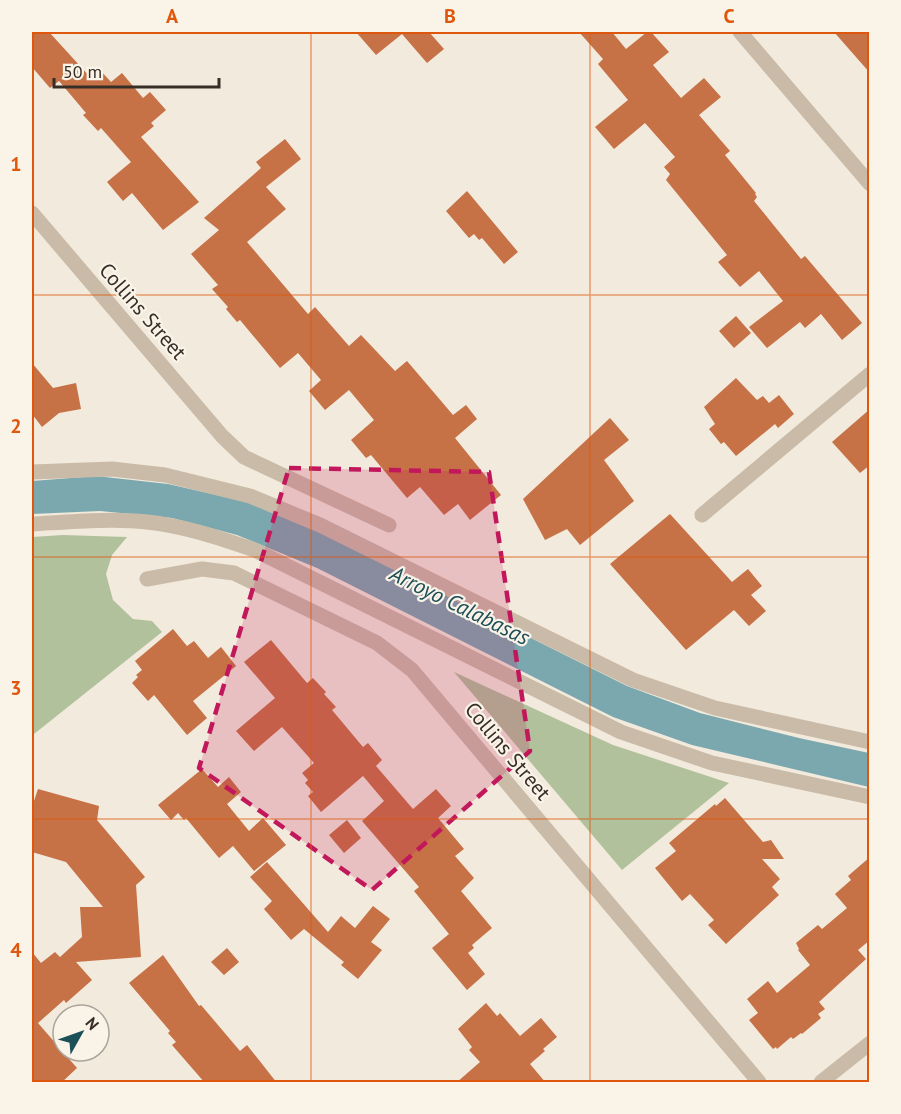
<svg xmlns="http://www.w3.org/2000/svg" width="901" height="1114" font-family="'PT Sans',sans-serif">
	<style>
		.green { fill: #b1c19c }
		.water { fill: #7ba8af }
		.building { fill: #c67146 }
		.lines { fill: none; stroke-linecap: round; stroke-linejoin: round }
		.minor { stroke: #cabba8; stroke-width: 15 }
		.marked { fill: #c2185b; fill-opacity: 0.2; stroke: #c2185b; stroke-width: 4.5; stroke-dasharray: 12 8; stroke-linejoin: round }
		.grid { fill: none; stroke: #df570d; stroke-width: 1.5; stroke-opacity: 0.55 }
		.labels { text-anchor: middle; dominant-baseline: central; stroke-width: 4.5; stroke-linejoin: round; paint-order: stroke }
		.street-label { font-size: 21px; fill: #372e28; stroke: #faf3e8 }
		.water-label { font-size: 22px; font-style: italic; fill: #1d4f58; stroke: #faf3e8 }
		.neatline { fill: none; stroke: #df570d; stroke-width: 2 }
		.grid-label { font-size: 20px; text-anchor: middle; font-weight: bold; fill: #df570d }
	</style>
	<rect width="100%" height="100%" fill="#f2eadc"/>
	<path class="green" d="M63,535L127,537L112,555L106,574L113,600L133,619L152,621L162,632L34,734L32,731V537Z
		M454,672L613,745L729,783L622,870Z"/>
	<path class="water" d="M96,476L168,484L252,503L309,527L627,686L700,713L799,738L869,753V787L692,745L613,717L317,568L237,535L172,518L100,511L32,514V481Z"/>
	<path class="building" d="M32,32H49L91,78L100,70L111,82L122,73L143,98L150,92L166,110L151,123L154,126L141,137L199,202L163,230L132,193L123,201L107,182L131,162L101,128L98,131L83,115L86,113L59,81L50,88L32,67Z
		M356,32H429L444,49L427,63L402,34L376,55Z
		M579,32H612L626,49L647,32H651L669,52L653,65L681,98L704,78L721,97L699,115L730,151L725,155L756,193L755,194L757,197L754,201L801,259L805,256L862,323L842,340L821,314L805,328L800,322L767,348L749,327L783,301L759,271L740,287L718,262L727,255L666,180L670,174L664,167L675,157L645,123L614,149L595,127L628,100L598,64L603,59Z
		M834,32H870V73Z
		M285,139L301,159L266,187L286,209L247,242L308,314L315,307L349,346L361,335L395,371L407,361L453,415L466,405L477,419L455,438L501,495L470,520L458,504L444,515L420,487L407,498L371,455L366,458L351,440L374,420L349,390L325,410L309,391L321,380L298,353L280,368L240,320L237,322L226,309L228,307L212,289L218,285L191,254L219,230L204,218L261,168L256,162Z
		M467,191L518,252L504,264L482,238L479,240L474,234L469,238L446,211Z
		M736,316L751,333L734,348L719,331Z
		M32,363L53,388L76,383L81,409L59,413L42,427L32,414Z
		M736,378L757,400L763,396L769,403L779,395L794,414L778,428L775,424L736,456L724,442L721,444L709,429L715,424L704,407Z
		M870,409V465L860,473L832,442Z
		M610,418L629,440L604,460L634,501L580,545L567,529L545,540L523,499Z
		M670,514L732,582L748,569L762,586L751,595L766,611L749,626L734,610L686,650L610,564Z
		M173,629L187,646L194,641L208,658L221,647L236,666L193,701L207,718L187,735L154,695L148,701L132,683L138,677L136,675L142,670L135,661Z
		M271,640L307,683L313,678L326,692L324,694L336,707L332,710L363,747L368,743L382,760L376,766L413,809L436,789L451,806L438,818L464,849L455,856L474,878L461,891L492,928L472,945L474,948L468,953L485,974L467,990L432,948L449,934L414,891L419,887L362,821L384,801L363,776L321,812L308,796L313,792L305,783L308,780L302,773L314,763L282,727L254,751L236,731L275,698L244,662Z
		M202,769L218,787L229,777L241,792L227,804L249,831L263,818L286,845L254,871L233,846L219,858L186,818L184,820L178,813L171,820L158,805Z
		M38,789L99,806L97,820L145,877L136,885L141,957L76,962L92,980L66,1003L64,1000L38,1023L77,1068L61,1083H32V952L41,963L55,952L60,957L82,937L80,907H103L66,862L32,852V801H34Z
		M725,798L763,842L771,840L784,859H762L780,879L772,887L779,895L726,944L708,925L714,920L690,894L682,901L655,868L676,851L669,843L715,804L716,806Z
		M347,820L361,838L344,853L329,835Z
		M870,857V940L858,950L866,959L819,1002L825,1009L818,1014L821,1018L802,1034L801,1033L793,1039L791,1037L777,1049L776,1047L773,1049L749,1020L758,1013L747,999L768,981L777,993L810,965L798,950L799,949L796,943L818,925L822,929L847,908L835,894L851,880L848,876Z
		M267,862L328,932L341,916L355,928L373,906L390,919L371,942L382,950L358,979L341,965L344,962L304,929L291,940L264,909L272,901L250,877Z
		M227,948L239,962L224,975L211,962Z
		M163,955L199,1006L201,1005L240,1051L247,1045L277,1083H205L172,1045L176,1042L168,1033L170,1031L129,983Z
		M486,1003L497,1016L500,1013L520,1036L541,1018L557,1037L543,1049L545,1051L530,1064L546,1083H456L480,1062L469,1050L472,1047L458,1029Z"/>
	<g class="lines">
		<path class="minor" d="M740,32L870,184
			M32,213L222,436L244,457L389,525
			M32,472L112,469L165,475L250,496L320,525L633,680L715,708L870,742
			M702,515L870,374
			M32,524C68,522 112,518 147,522C185,526 219,538 255,550L621,732L712,763L870,797
			M147,579L202,569L234,573L377,643L412,670L759,1082
			M821,1082L870,1043"/>
	</g>
	<path class="marked" d="M289,468L489,472L530,751L372,890L199,768Z"/>
	<path class="grid" d="M311,32V1082M590,32V1082M32,295H870M32,557H870M32,819H870"/>
	<g class="labels">
		<g class="street-label">
			<text transform="translate(143 311) rotate(49)">Collins Street</text>
			<text transform="translate(508 751) rotate(50)">Collins Street</text>
		</g>
		<g class="water-label">
			<text transform="translate(460 605) rotate(26)">Arroyo Calabasas</text>
		</g>
	</g>
	<rect width="901" height="1114" fill="none" stroke="#faf3e8" stroke-width="66"/>
	<g transform="translate(81 1033) rotate(50)"><circle r="28" fill="#faf3e8" stroke="#aca49b" stroke-width="1.5"/>
	<path d="M0-4.5L10 22L0 15L-10 22Z" fill="#1d4f58"/>
	<text y="-9" font-size="16" font-weight="bold" text-anchor="middle" fill="#372e28">N</text>
	</g>
	<path d="M54 78v9h165v-9" fill="none" stroke="#372e28" stroke-width="3"/>
	<text x="63" y="78" font-size="18" fill="#372e28" stroke="#faf3e8" stroke-width="4.5" paint-order="stroke">50 m</text>
	<rect x="33" y="33" width="835" height="1048" class="neatline"/>
	<g class="grid-label">
		<text x="172" y="23">A</text>
		<text x="450" y="23">B</text>
		<text x="729" y="23">C</text>
		<text x="16" y="171">1</text>
		<text x="16" y="433">2</text>
		<text x="16" y="695">3</text>
		<text x="16" y="957">4</text>
	</g>
</svg>
